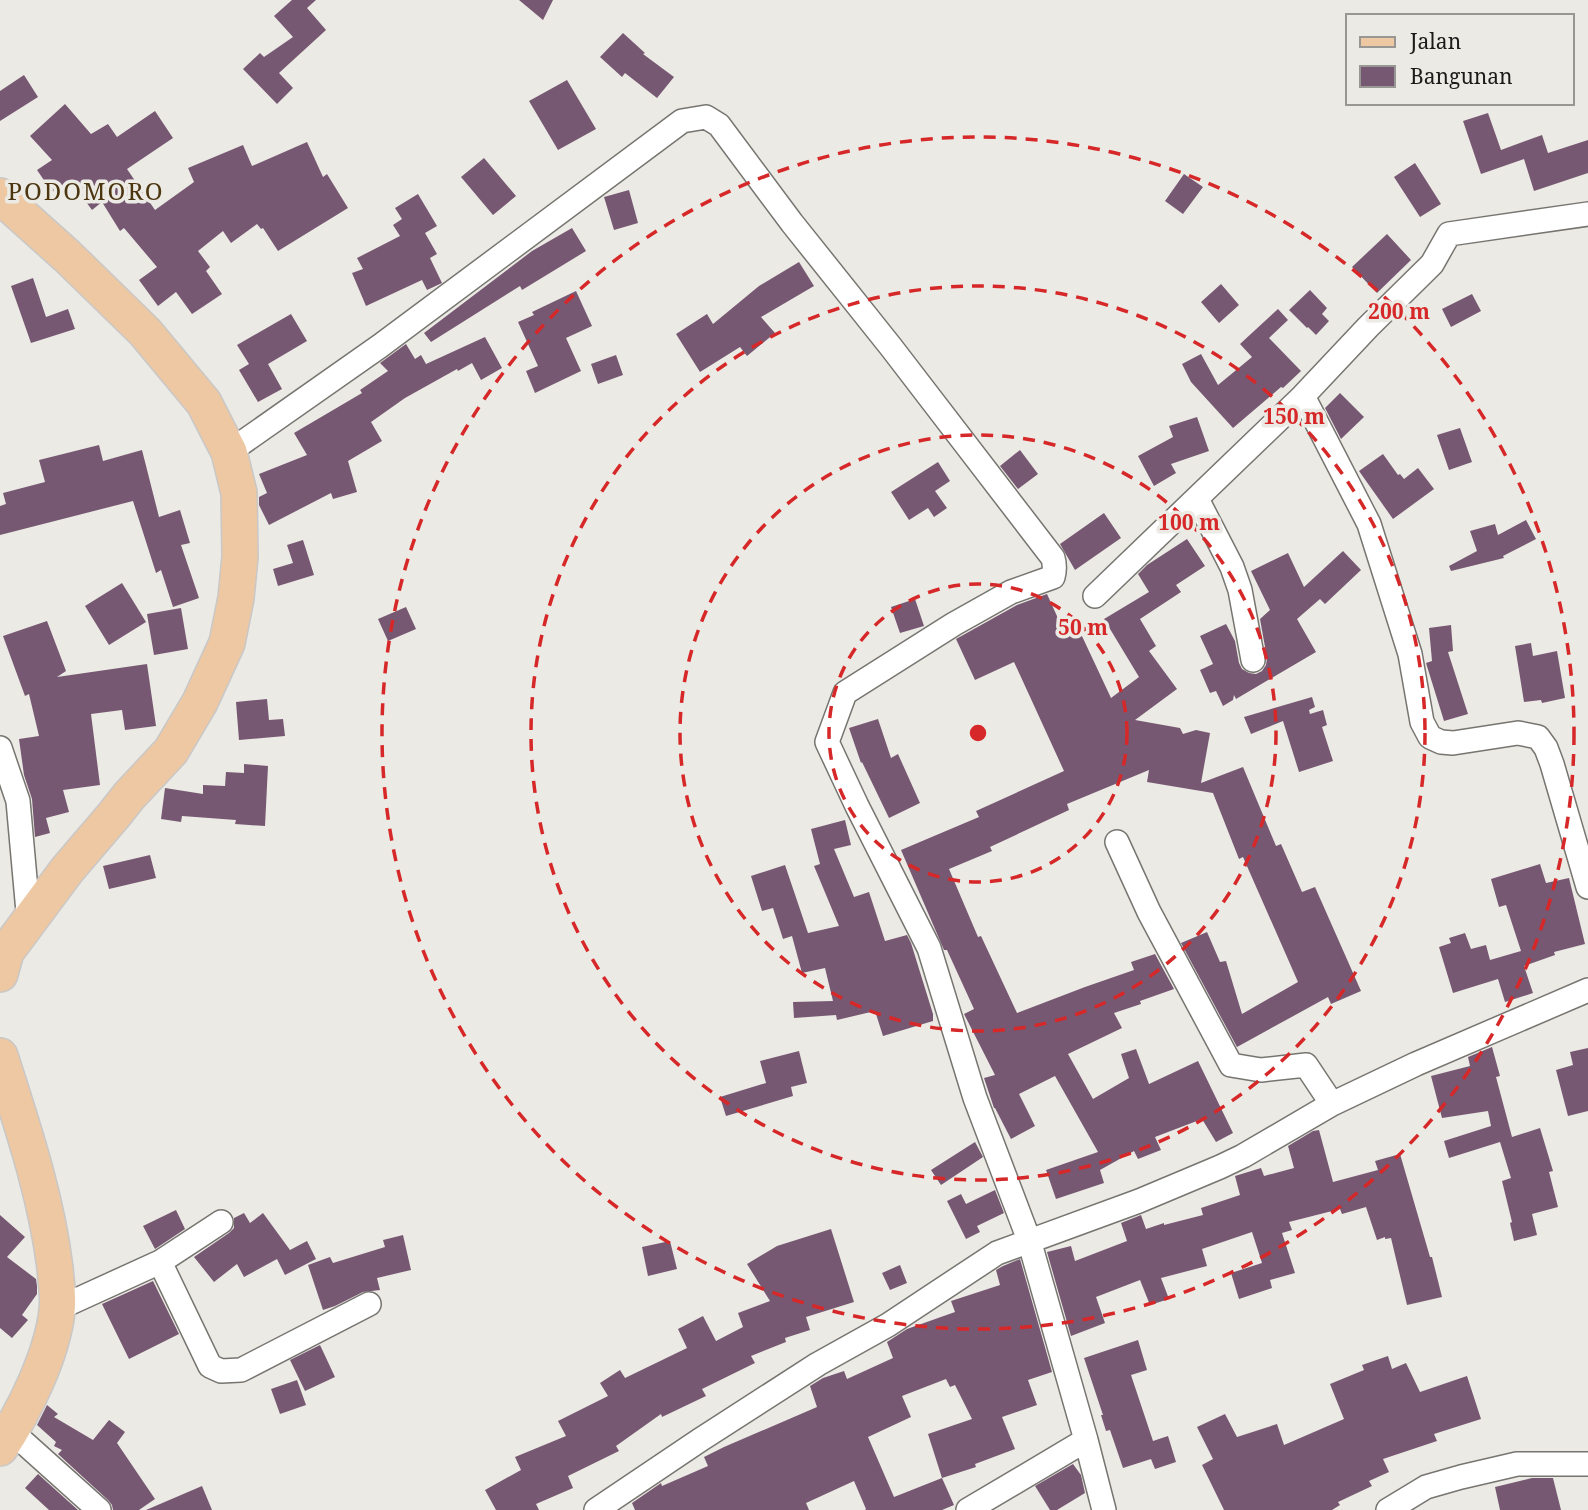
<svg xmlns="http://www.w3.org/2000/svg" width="1588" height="1510" font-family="'Noto Serif',serif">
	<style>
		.building { fill: #775873; fill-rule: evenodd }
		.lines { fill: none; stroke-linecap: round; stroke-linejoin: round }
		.street-casing { stroke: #777570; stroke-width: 26 }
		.primary-casing { stroke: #c9c8c8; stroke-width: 38 }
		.street { stroke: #fff; stroke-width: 23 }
		.primary { stroke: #edc8a3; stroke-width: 35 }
		.ring { fill: none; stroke: #d62828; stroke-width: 3.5; stroke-dasharray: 12 9 }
		.labels { text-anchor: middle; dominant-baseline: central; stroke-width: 7; stroke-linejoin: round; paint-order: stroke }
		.quarter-label { font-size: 24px; letter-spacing: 2px; fill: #4b3610; stroke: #eceae4 }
		.centre { fill: #d62828; stroke: #eceae4; stroke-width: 3.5 }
		.ring-label { font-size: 21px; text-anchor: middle; font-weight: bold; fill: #d62828; stroke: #eceae4; stroke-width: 7; stroke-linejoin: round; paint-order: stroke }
	</style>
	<rect width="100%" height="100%" fill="#eceae4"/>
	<path class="building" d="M292,0H316L307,8L326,30L279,73L293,88L277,104L243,69L260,53L264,57L293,37L274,16Z
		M519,0H553L543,20Z
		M623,33L645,53L643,54L674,77L657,98L625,73L622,77L600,57Z
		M24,75L38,97L0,121V91Z
		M567,80L596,129L558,150L529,101Z
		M65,104L91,134L108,124L117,137L155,111L173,138L127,169L155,210L194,182L188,168L243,145L252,166L307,142L323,177L327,174L348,208L278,251L263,228L261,229L257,224L231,243L223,231L198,251L210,267L206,271L222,294L192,314L176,292L158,306L139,280L157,267L124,228L120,231L102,202L92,210L70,180L52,192L37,170L52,160L30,136Z
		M1488,113L1501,150L1542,135L1548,153L1588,140V173L1534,191L1524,159L1481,174L1463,121Z
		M484,158L516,196L493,215L461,177Z
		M1415,163L1441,204L1420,217L1394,177Z
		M1184,174L1203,187L1183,214L1165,201Z
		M629,190L638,223L614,230L604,197Z
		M418,194L437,226L425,233L437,254L430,258L442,283L427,290L422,280L366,306L352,273L363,269L357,258L400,236L393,225L402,219L395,208Z
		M572,228L586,251L522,290L520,286L431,342L424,333L532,251Z
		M1387,234L1411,260L1377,293L1352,267Z
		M799,262L814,286L761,317L775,333L747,356L740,347L700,372L676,334L707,314L713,324L759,286Z
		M33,278L46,317L68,309L75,329L31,343L11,286Z
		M1221,284L1239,305L1219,323L1201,302Z
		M1310,290L1327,308L1322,314L1329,321L1316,335L1308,327L1307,328L1289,310Z
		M576,291L592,326L566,338L581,371L535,393L526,371L538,366L518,322L534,315L532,312Z
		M1472,294L1481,311L1451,327L1442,309Z
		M1278,309L1288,320L1269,338L1301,371L1283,388L1281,387L1233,428L1191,382L1182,364L1201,354L1218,385L1252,357L1240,344Z
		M291,314L307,341L268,364L282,389L258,402L239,370L249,364L237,345Z
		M485,337L502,368L481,380L472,363L458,371L457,369L405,398L371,422L382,441L348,461L357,492L333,499L331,493L269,525L259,505V497L267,493L259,474L307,455L294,433L362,393L360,390L388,371L380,363L406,344L415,359L421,355L426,364Z
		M616,355L623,375L598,384L591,364Z
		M1340,393L1364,417L1341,439L1325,408Z
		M1197,417L1209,451L1171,464L1176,473L1154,486L1138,456L1173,437L1169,426Z
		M1460,428L1472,462L1449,470L1437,435Z
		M99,445L103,461L142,450L159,517L180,510L190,543L181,545L199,598L173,607L161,570L156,573L133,501L0,535V506L6,504L3,493L45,482L39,460Z
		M1020,450L1038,474L1018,489L1000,466Z
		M1383,454L1398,475L1400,474L1404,479L1418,468L1434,489L1393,519L1359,471Z
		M938,462L950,481L935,491L947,508L934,517L928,508L909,520L891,492Z
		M1104,513L1121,538L1075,570L1060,544Z
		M1526,520L1536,539L1503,556L1504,558L1451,571L1449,566L1477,551L1470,531L1495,524L1498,535Z
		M1187,539L1205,566L1176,585L1181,592L1140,619L1156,646L1149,651L1177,689L1135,720L1180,728L1183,734L1196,730L1210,733L1201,783L1243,767L1276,846L1281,844L1302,892L1315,887L1361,991L1331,1004L1328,997L1237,1047L1181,943L1207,932L1220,962L1226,961L1242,1014L1298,982L1243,857L1239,859L1213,793L1147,782L1149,770L1067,804L1069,810L990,847L992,851L949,869L978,937L981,936L1017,1013L1085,987L1134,970L1131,962L1155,954L1174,989L1140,1001L1141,1004L1114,1013L1122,1028L1068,1054L1093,1099L1129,1078L1121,1054L1136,1049L1149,1084L1198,1061L1233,1133L1216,1142L1202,1119L1155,1137L1161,1150L1138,1159L1134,1151L1100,1170L1104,1183L1056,1199L1046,1170L1098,1152L1055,1076L1019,1094L1035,1126L1011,1139L995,1108H994L984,1078L995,1075L964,1014L974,1009L947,950H944L901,850L979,817L976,811L1064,771L1014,662L975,680L956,639L1017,605L1047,594L1061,625L1074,619L1111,698L1139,677L1104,619L1149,592L1138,574L1147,565Z
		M303,540L314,575L278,586L273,569L293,563L287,545Z
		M1343,551L1361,570L1325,604L1320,599L1297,619L1316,652L1236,699L1234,695L1233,700L1223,706L1216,691L1210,693L1200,670L1213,664L1200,636L1226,624L1235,641L1239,663L1242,669L1249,673L1256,674L1262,671L1266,665L1267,658L1260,619L1270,610L1251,571L1288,553L1304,587Z
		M122,583L146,622L109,645L85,606Z
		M915,599L924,626L900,633L891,607Z
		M406,607L416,629L388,641L378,619Z
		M181,608L188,649L154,655L147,614Z
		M47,621L66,671L57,677L147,664L156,726L125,730L122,710L91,714L100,785L63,790L69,812L46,818L50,833L35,837L32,799L24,775L19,739L39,736L29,694L25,696L3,636Z
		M1451,625L1453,651L1448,652L1468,714L1444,721L1426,663L1432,661L1429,628Z
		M1531,643L1533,656L1557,651L1565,698L1542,703L1541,700L1524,702L1515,646Z
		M1312,697L1315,707L1309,710L1310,714L1323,710L1327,725L1322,727L1333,761L1299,772L1283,721L1251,734L1244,717Z
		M267,699L269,720L283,719L285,736L239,740L236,702Z
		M878,719L891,758L898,754L920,803L889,818L862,762L861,763L849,728Z
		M244,764L268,766L265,826L235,824L236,820L182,816L181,822L161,819L165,788L203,794V785L225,786L226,772L244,773Z
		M845,820L851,845L834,849L854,897L869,892L885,941L907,935L911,943L933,1014V1021L883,1036L875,1011L837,1020L836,1015L794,1018L793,1002L833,1001L825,968L802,973L792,936L783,939L773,908L762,911L751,876L785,865L808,933L839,926L814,866L820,864L811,829Z
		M150,855L156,878L109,889L103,866Z
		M1540,864L1546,883L1569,878L1585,944L1554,952L1555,955L1524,966L1533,993L1505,1002L1498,979L1453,993L1439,947L1451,943L1449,938L1465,933L1471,949L1486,945L1490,960L1521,951L1506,905L1499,907L1491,879Z
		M1492,1047L1500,1076L1496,1077L1512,1137L1540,1128L1553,1171L1549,1172L1558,1207L1532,1214L1537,1235L1514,1241L1510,1223L1512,1222L1502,1181L1511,1178L1500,1142L1449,1158L1444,1141L1491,1126L1488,1111L1442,1118L1431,1076L1470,1066L1468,1057Z
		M1588,1048V1111L1568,1116L1556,1070L1573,1065L1570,1052Z
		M799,1051L807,1083L791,1087L793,1096L726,1116L720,1097L766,1083L760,1061Z
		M1319,1130L1333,1182L1378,1170L1375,1161L1400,1154L1430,1257H1432L1442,1297L1407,1305L1391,1238L1385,1239V1237L1377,1240L1366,1207L1342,1214L1340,1209L1289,1222L1292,1230L1282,1233L1295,1273L1270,1280L1272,1288L1239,1299L1231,1273L1262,1263L1252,1232L1202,1249L1207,1266L1161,1278L1169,1299L1150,1305L1140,1280L1096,1297L1105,1323L1071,1336L1047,1252L1071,1246L1075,1261L1127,1241L1121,1223L1141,1215L1146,1229L1164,1223V1225L1203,1215L1201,1208L1240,1195L1235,1176L1261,1168L1264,1176L1294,1168L1288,1146L1313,1131Z
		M975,1142L983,1157L941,1185L931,1170Z
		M995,1190L1004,1213L977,1226L980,1232L966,1239L947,1201L961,1194L966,1204Z
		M176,1210L185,1229L155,1249L143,1226Z
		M244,1213L250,1223L263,1213L290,1250L307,1241L316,1259L285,1275L277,1259L244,1277L237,1264L214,1282L194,1257L229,1233L234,1228V1218Z
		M0,1215L25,1237L7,1257L36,1279L37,1286V1294L22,1315L28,1320L12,1338L0,1328Z
		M831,1229L854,1302L806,1317L810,1330L785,1338L786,1342L751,1356L755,1363L702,1389L706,1396L662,1417L661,1414L616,1446L619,1451L568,1476L573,1488L536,1504L539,1510H496L485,1490L521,1470L515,1457L566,1436L558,1421L608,1396L600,1383L620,1370L625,1378L687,1348L678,1329L703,1316L716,1341L743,1327L738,1313L770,1301L747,1264L777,1246Z
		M403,1235L411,1270L377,1278L380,1290L363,1292L335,1306L323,1310L308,1265L330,1257L333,1263L385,1247L383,1240Z
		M670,1241L677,1269L648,1276L642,1247Z
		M1020,1259L1052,1372L1028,1380L1037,1405L1002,1417L1015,1449L975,1464L976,1467L942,1478L954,1505L942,1510H865L866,1509L854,1481L806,1503L809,1510H635L632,1503L661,1483L662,1486L708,1466L704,1457L724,1447L817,1407L810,1386L823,1378L844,1371L847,1379L893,1358L887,1342L907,1329L955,1312L951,1301L1000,1285L996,1270L1003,1266ZM946,1379L950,1387L955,1385L972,1419L928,1434L942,1478L894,1497L868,1437L911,1417L902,1396Z
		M900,1265L907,1283L890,1290L882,1273Z
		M153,1281L179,1334L129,1359L102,1304Z
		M1138,1340L1147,1370L1131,1375L1153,1441L1168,1436L1176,1462L1155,1469L1151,1459L1123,1468L1110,1430L1106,1431L1101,1415H1103L1084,1358Z
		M320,1345L335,1377L305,1391L290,1360Z
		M1388,1356L1392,1369L1406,1363L1420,1392L1467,1376L1481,1419L1434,1434L1437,1441L1383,1459L1389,1472L1369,1481L1372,1486L1338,1502L1340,1505L1332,1510H1224L1202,1465L1213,1459L1197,1427L1225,1414L1237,1437L1277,1424L1284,1445L1344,1419L1330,1384L1364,1370L1362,1365Z
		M297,1380L306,1405L280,1414L271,1389Z
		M47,1405L58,1414L54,1417L93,1440L109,1420L125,1432L117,1443L155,1499L139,1510H113L112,1505L108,1500L58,1454L62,1450L54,1446L56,1442L37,1425Z
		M1073,1464L1081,1475L1085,1493L1057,1510H1050L1035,1486Z
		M38,1474L78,1510H49L25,1488Z
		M1532,1478H1553L1561,1510H1500L1495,1487Z
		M202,1486L212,1510H146Z"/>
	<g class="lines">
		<defs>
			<path id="street" d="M1303,396L1369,524L1410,654L1422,722L1430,737L1441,742L1453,743L1518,733L1538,737L1546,748L1552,764L1588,887
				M229,452L380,346L682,121L706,117L719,125L792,223L891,347L1053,558C1055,565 1055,570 1053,577L1011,592L954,624L845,693L827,742L857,806L929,948L975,1098L1029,1240L1086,1440L1104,1510
				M1197,499L1232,567L1240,590L1253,660
				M1095,596L1303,396L1368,327L1432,264L1449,234L1588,214
				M0,748L18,801L29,923
				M1117,842L1149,912L1231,1065L1261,1070L1306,1065L1332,1104
				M160,1262L221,1222
				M57,1309L160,1262L210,1366L221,1371L241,1370L369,1304
				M1,1425L11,1431L99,1510
				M596,1510L700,1440L818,1364L888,1325L997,1253L1139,1201L1220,1167L1243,1156L1332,1104L1416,1064L1588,990
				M968,1510L1086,1440
				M1388,1510L1426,1487L1461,1477L1517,1464H1588"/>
			<path id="primary" d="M0,196L67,256L145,332L204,403L229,452L239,493L240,557L236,598L227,643L200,702L171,751L129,796L114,815L67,870L6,952L0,974
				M0,1056C22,1125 46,1195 55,1268C56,1282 59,1297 57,1311C52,1355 25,1410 0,1448"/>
		</defs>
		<use href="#street" class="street-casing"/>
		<use href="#primary" class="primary-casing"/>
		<use href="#street" class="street"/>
		<use href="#primary" class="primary"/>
	</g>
	<g class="ring">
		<circle cx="978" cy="733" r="149"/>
		<circle cx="978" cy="733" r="298"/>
		<circle cx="978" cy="733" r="447"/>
		<circle cx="978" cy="733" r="596"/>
	</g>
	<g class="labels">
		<g class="quarter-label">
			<text x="86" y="190">PODOMORO</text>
		</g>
	</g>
	<circle cx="978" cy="733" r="10" class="centre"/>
	<g class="ring-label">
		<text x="1399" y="319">200 m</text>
		<text x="1294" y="424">150 m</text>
		<text x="1189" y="530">100 m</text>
		<text x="1083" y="635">50 m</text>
	</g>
	<rect x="1346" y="14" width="228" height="91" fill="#eceae4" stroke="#999793" stroke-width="2"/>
	<rect x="1360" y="37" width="35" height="10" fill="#edc8a3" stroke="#999793" stroke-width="2"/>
	<text x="1410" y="49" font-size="21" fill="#1c1b19">Jalan</text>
	<rect x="1360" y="66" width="35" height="21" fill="#775873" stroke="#999793" stroke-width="2"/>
	<text x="1410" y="84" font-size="21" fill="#1c1b19">Bangunan</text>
</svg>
